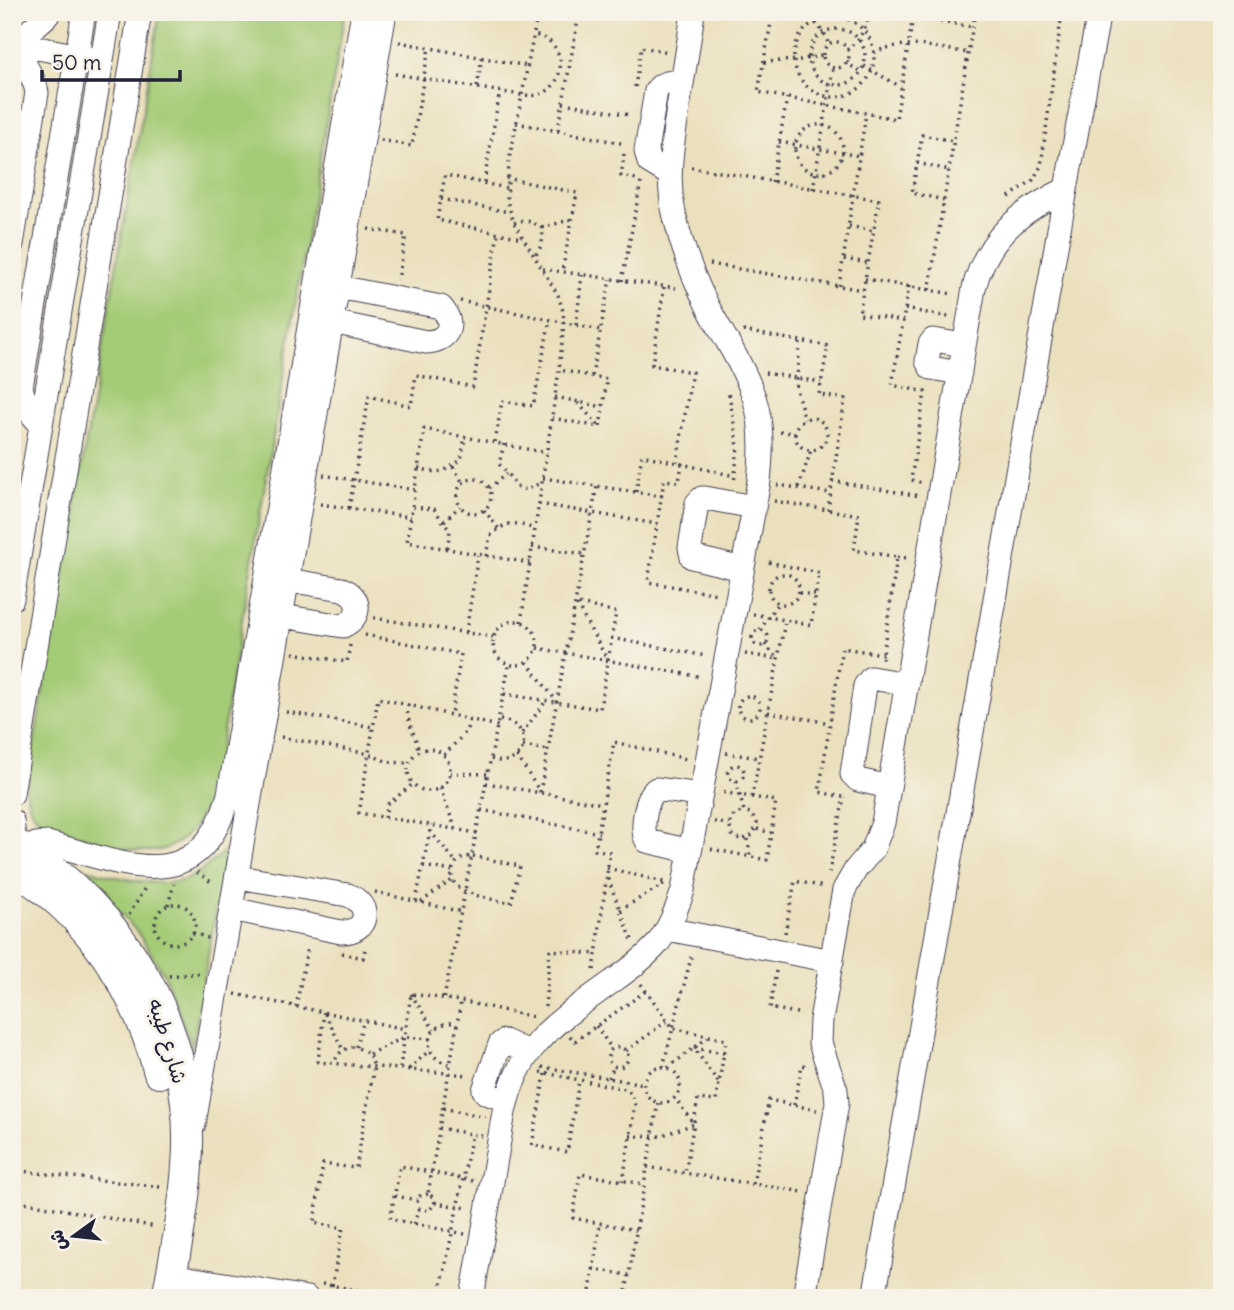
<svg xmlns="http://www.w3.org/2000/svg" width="1234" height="1310" font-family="Delius,'Playpen Sans Arabic',sans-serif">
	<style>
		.green { fill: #a4cb76; stroke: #637658; stroke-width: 2 }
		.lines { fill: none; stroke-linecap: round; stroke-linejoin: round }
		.minor-casing { stroke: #403e4e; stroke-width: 25 }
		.major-casing { stroke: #403e4e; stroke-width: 32 }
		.path { stroke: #403e4e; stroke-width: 3.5; stroke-dasharray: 2 5; stroke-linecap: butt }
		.minor { stroke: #fff; stroke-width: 23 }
		.major { stroke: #fff; stroke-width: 30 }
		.labels { text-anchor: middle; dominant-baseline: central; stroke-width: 6; stroke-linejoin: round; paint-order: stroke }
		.street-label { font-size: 21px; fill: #22223b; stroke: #f7f3e8 }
	</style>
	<rect width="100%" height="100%" fill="#f7f3e8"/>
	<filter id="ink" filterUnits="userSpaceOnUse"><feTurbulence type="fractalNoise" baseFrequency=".0143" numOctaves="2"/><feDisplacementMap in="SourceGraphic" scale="14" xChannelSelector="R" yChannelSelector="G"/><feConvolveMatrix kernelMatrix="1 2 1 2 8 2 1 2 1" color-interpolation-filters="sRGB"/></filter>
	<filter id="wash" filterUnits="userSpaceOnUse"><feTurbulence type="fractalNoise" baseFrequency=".00686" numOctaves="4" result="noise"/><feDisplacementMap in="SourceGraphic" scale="28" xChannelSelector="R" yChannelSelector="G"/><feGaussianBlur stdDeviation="1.57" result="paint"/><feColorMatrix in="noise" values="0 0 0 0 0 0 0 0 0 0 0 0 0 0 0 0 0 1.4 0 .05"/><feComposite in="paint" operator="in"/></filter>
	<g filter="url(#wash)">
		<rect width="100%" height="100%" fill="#ebe0bd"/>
		<path class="green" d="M160,12H345L213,792C202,815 193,837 167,848C138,859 96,840 68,831C59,827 46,825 39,819C29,811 28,802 26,790Z
			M227,849L192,1047L164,974L138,933L80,867C109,875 166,893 193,876C205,869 216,858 227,849Z"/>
	</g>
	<g filter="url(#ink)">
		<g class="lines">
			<defs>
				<path id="minor" d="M22,45L90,58
					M669,174L649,162L646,151L656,91C662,81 672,82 682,81
					M12,244L37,93C35,72 12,59 26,36C32,26 43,22 50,12
					M332,322L426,342C449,341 456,324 441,307L338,287
					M960,373L931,368L927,361L930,344L933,340L964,345
					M41,425L27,409L21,387L84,12
					M742,569L692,557L690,548L697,503L702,498H705L754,507
					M12,599L110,12
					M282,616L343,626C363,617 361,596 342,589L288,580
					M889,787L858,780L852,774L865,686L871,678L907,684
					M12,794L140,12
					M12,821L15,844
					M27,851L36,844L48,843C126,864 200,901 229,794L363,12
					M690,851L647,841C640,830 646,797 656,789L700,795
					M232,909L341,932C368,933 373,905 348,895L238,877
					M667,929L832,961
					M506,1100L486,1093L484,1090L500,1044L504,1041L528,1052
					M194,1124L385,12
					M171,1275L307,1298
					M472,1298L504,1112C519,1042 559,1021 613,981C629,970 645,958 658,943C670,927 677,909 683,890L759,481C762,453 763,424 754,397C743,365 724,337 708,307C694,279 682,248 675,217C665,178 673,141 679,102C684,72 689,42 693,12
					M804,1298L837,1103L836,1090L820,1043L821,1020L844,890L856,869L873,849L883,823L974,288C987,237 1021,211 1066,189
					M874,1298L1066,189L1099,12"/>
				<path id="major" d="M12,842C125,908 198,1034 187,1166C184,1210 175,1255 167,1298
					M12,868C89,913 137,989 159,1073"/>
			</defs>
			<use href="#minor" class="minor-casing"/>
			<use href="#major" class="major-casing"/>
			<path class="path" d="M571,12L589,16L590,12
				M739,12L772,18
				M773,12L758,92L896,119L913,17
				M807,12L826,36L828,44
				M885,12L973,27
				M794 57a40 40 0 1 1 80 0a40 40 0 1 1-80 0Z
				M939,22L940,12
				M809 57a28 28 0 1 1 56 0a28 28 0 1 1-56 0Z
				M399,42L527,66
				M823 55a13 13 0 1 1 26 0a13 13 0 1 1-26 0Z
				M847,50L859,39L872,12
				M874,53C904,38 936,48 969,53
				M847,61L851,66L861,71
				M764,62L800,60L823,55
				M864,66L901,87
				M395,74L521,95C526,95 534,96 538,95C562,89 568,56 549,41C546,38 538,36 534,35
				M477,87L482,57
				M635,87L641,47L669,52
				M563,103L630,115
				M516,123L626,144
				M795 149a24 24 0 1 1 48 0a24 24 0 1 1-48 0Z
				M558,130L579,14
				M381,140L412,146L429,47
				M779,142L860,156
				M624,154L621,176L636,179
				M917,163L949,170
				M691,167L879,200L859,314L904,321
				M506,178L577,193L562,272
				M484,182L500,91
				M772,182L787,98
				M506,188L445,175L437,220L522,238
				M813,189L833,68
				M1009,197L1033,180L1041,166L1062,12
				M441,199L509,212
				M944,200L912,193L922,135L954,141
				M514,223C526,219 532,221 542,228C544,240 542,246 535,256
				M849,226L874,231
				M542,228L572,219
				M368,229L406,235L398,280
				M844,259L868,263
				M710,264L863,290
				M543,269L676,288
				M865,279L953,294
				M622,281L641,182
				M839,286L866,113
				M909,286L892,385L925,392L911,480L923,483
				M664,287L652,365L692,372L677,462
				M929,290L975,12
				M460,301L600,330
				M905,309L949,317
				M576,325L582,275
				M743,331L828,346L819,395L845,399L828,510
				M800,343L796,389L805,419
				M765,373L821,382
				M592,376L610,279
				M729,394L738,447L734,483
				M555,397L603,407
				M578,403L599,426
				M552,418L600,427L607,379L559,370
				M795 434a16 16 0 1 1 32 0a16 16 0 1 1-32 0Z
				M780,432L795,433
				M495,442L502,401L533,406L550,320
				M504,444L499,464L518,487L527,490L542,482
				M682,463L679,482L664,480L648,582L717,594
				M453,467L463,483
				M418,468C440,474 442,473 461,460L465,437
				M323,475L415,490
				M543,478L662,496
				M457 496a17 17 0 1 1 34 0a17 17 0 1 1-34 0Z
				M832,481L920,496
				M777,485L831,493
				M799,487L811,450
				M489,488L506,474
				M636,492L642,455L735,476
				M774,501L859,515L854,550L897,557L882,660
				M320,504L411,517
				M539,504L657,524
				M413,507L434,509L450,531L447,549
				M349,508L369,396L411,406L416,375L473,387L498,233
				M484,510L499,529
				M444,521L460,506
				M532,547L585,554
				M486,556L490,536C508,520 513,522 535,529
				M897,557L908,558
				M530,563L407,542L424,429L547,453
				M769 589a15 15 0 1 1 30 0a15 15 0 1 1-30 0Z
				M799,593L815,595
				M577,605L607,659
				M753,614L811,625L819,573L764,561
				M374,618L493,637
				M493 643a22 22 0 1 1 44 0a22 22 0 1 1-44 0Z
				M521,622L559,370L564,323L563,311L558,295L514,223L507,201L509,162L538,12
				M760,630L778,603
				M752 638a8 8 0 1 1 16 0a8 8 0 1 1-16 0Z
				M466,632L478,555
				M365,635L461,654L451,715
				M611,638L706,656
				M765,644L777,658
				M537,648L702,677
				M293,653L347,662L350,645
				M745,654L778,659
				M527,662L557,702
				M504,694L600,709L616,612L575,603
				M738 707a11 11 0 1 1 22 0a11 11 0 1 1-22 0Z
				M408,705C405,723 417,734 418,751
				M286,712L373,727
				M768,712L830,723
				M522,733L546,701
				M281,737L369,754L388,762L408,763
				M523,746L548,750
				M408 770a21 21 0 1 1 42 0a21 21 0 1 1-42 0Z
				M726,753L759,758
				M444,755L466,732L470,719
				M517,756L540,792
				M491,759C528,772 537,722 499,720
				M728 773a8 8 0 1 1 16 0a8 8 0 1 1-16 0Z
				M450,773L488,774
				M736,781L744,811L750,813L757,823L753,835L742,840L732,835L729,824L734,815L744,811
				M486,783L603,804
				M440,788L456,830
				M540,792L597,486
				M752,797L785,621
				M843,797L819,792L842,648L883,654
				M481,810L599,833
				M385,818L388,804L413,784
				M714,822L729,824
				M757,829L771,833
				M430,831L456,862
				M477,833L359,813L378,698L498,726
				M748,839L750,857
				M711,849L767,860L776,801L721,792
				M473,856L520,866L511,903C494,899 440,894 454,866C458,858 464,857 473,856Z
				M423,866L452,871
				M607,868L664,882
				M197,872L214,884
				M829,873L844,797
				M608,879L632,940
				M375,892L462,912
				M416,901L431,825
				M421,902L452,880
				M155 924a20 20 0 1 1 40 0a20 20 0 1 1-40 0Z
				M168,905L174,884
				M620,910L664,884
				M129,915L146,886
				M193,933L208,938
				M785,933L795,881L825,887
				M342,953L363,958L366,945
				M594,970L610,852L595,850L614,742L687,759
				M776,971L770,1008L802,1014
				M169,976L200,973
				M641,984L673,1028L726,1040L716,1101L698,1099L685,1173
				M235,994L406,1029
				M411,994L434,1030
				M444,998L509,665
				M296,1007L308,946
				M545,1007L550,950L595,954
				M324,1012L318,1062L469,1075
				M325,1014L343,1050
				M596,1026L612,1049
				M570,1036L575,1041L646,991
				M356,1047L364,1020
				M608 1057a10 10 0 1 1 20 0a10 10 0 1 1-20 0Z
				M626,1051L667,1021
				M369,1054L405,1037L430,1039
				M449,1064C418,1057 425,1020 457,1023
				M542,1067L644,1084
				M663,1067L692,954
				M644 1085a18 18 0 1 1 36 0a18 18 0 1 1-36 0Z
				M400,1068L411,994L461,1001L534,1017
				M668,1068L708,1037
				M409,1069L430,1050
				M540,1072L625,1089L631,1093L635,1105L623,1181
				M545,1074L532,1145L567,1152L579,1081
				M609,1078L614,1066
				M718,1082L694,1048L724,1053
				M794,1105L802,1065L806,1066
				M443,1108L485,1117
				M439,1128L482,1136
				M630,1136H660L694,1124L675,1098
				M647,1167L803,1192
				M12,1170L161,1187
				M753,1184L769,1100L817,1110
				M428,1194L420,1196L417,1200L419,1208L429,1211L435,1203L433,1197L428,1194L461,1001
				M395,1196L417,1200
				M12,1200L156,1227
				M435,1203L467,1208
				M414,1224L419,1208
				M636,1230L573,1218L580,1174L644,1184
				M465,1234L390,1219L400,1166L474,1181
				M593,1269L629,1275
				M322,1284L406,1298
				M332,1286L343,1228L314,1223L323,1164L356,1168L374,1066L369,1054L356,1047C344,1047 338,1053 334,1063
				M439,1298L472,1134
				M589,1298L600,1224
				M625,1298L658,1103"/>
			<use href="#minor" class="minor"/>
			<use href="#major" class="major"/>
		</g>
	</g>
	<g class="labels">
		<g class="street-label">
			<text transform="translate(168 1041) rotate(73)">شارع طيبه</text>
		</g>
	</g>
	<rect width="1234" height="1310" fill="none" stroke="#f7f3e8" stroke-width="42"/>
	<g transform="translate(74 1236) rotate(255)" stroke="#f7f3e8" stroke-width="5" paint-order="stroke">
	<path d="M0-5L12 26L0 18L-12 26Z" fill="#22223b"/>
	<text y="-10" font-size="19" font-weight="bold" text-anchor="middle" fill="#22223b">ش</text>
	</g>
	<path d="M42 70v10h138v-10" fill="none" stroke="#22223b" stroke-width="3.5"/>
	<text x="52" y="70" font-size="21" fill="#22223b" stroke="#f7f3e8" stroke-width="5" paint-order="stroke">50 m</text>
</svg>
